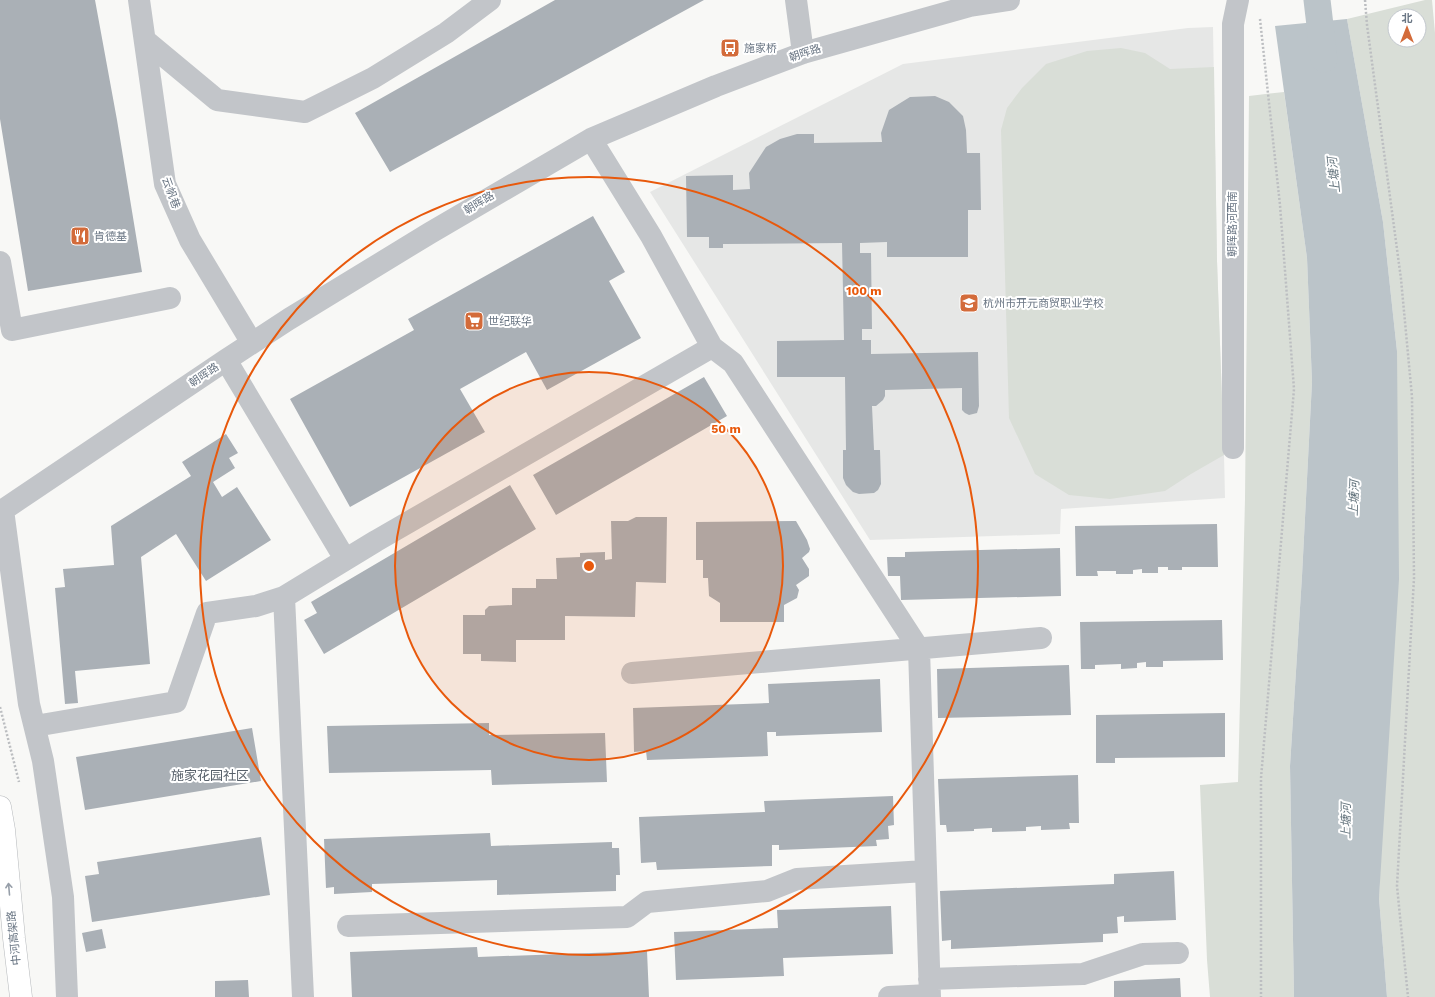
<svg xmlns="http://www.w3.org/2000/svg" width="1435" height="997" font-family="'Work Sans','Noto Sans SC',sans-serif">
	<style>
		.built { fill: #e6e7e6 }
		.green { fill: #d9ded7; fill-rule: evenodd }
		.water { fill: #bbc4c9 }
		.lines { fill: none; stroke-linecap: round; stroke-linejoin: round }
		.canal { stroke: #bbc4c9; stroke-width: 27 }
		.building { fill: #aab0b6 }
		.highway-casing { stroke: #b5b8bb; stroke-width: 23 }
		.path { stroke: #bcbec1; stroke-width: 2.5; stroke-dasharray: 2 2; stroke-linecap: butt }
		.minor { stroke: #c2c5c9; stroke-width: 22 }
		.highway { stroke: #fff; stroke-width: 22 }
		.oneway { stroke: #979fa9 }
		.ring { fill: none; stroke: #e8590c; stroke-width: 2 }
		.labels { text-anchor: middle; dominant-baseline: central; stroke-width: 4; stroke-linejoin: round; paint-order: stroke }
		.poi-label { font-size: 11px; fill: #6a7684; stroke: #fff; text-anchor: start }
		.street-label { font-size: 11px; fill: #6a7684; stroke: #fff }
		.water-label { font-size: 12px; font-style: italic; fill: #66767f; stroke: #fff }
		.quarter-label { font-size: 13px; fill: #57606a; stroke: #fff }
		.centre { fill: #e8590c; stroke: #fff; stroke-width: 2 }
		.ring-label { font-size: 12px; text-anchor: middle; font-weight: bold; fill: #e8590c; stroke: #fff; stroke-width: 4; stroke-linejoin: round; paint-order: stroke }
	</style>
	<rect width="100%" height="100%" fill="#f8f8f6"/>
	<path class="built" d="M1213,27L1217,261L1224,455L1225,498L1061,509L1060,534L870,540L650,192L903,64L1188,28Z"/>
	<path class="green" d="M1425,0H1432L1435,33V997H1387L1379,898L1397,351L1383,222L1347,19ZM1395,16H1419V40H1395Z
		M1121,48L1145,53L1170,69L1214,67L1217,261L1224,455L1191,474L1165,491L1110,499L1069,495L1035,474L1009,418L1001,130L1007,108L1022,88L1046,64L1087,51Z
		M1284,92L1307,258L1312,382L1302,576L1290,766L1294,997H1210L1207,960L1200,785L1238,782L1245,499L1249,96Z"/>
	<path class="water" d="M1347,19L1383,222L1397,351L1399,579L1379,898L1387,997H1294L1290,766L1302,576L1312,382L1307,258L1275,26Z"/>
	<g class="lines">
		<path class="canal" d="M1317,0L1324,59"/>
	</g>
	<path class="building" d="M0,0H95L117,120L142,272L28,291L0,119Z
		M555,0H704L390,172L355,113Z
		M935,96L949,102L963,116L966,130L967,153H980L981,210H968V257H887V242L860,243V253H871L872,329H862V340H871V354L978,352L979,406L977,413L969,415L965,413L962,410V388L885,390V396L883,400L876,406H872L874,450H880L881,484L878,490L874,493L859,494L853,492L846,485L843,478V450H846L845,377H777V341L844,340L842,243L723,244V248H709V237H687L686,176L733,175V190L750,189L749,173L766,147L780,139L797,134H814V143L882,142L881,133L889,110L910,97Z
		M593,216L625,272L609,281L641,338L547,390L526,352L460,389L485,432L350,507L290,399L414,330L408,319Z
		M704,377L727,416L556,515L533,475Z
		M226,434L238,453L229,458L235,468L213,482L222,497L237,487L271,540L206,581L176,534L141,557L150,664L75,671L78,703L65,704L55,588L65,587L63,569L114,565L111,526L191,476L182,462Z
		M510,485L536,529L324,654L304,620L317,613L311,602Z
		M636,517H667L666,583L636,582L635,617L565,616V640H516V662L481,661V654H463V615H485V610L489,606L512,605V588H536V579H557L556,558L580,557V553L605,552V560L612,559L611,521H628Z
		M796,521L807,540L810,549L809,552L802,558L809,569V576L796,585L799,590L797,598L784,605V622H720V603L709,596L708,578H703V560H696V522Z
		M1217,524L1218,567H1182V570H1168V567H1158V573H1142V569L1133,570V574H1116V571H1097L1098,576H1076L1075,526Z
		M1060,548L1061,596L901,600L900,576H888L887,557H905V552Z
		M1222,620L1223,660L1163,661V667H1146V662L1137,663V668L1121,669V664L1095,665V669H1081L1080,622Z
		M1069,665L1071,715L938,718L937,669Z
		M880,679L882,732L776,736V732H767L768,756L647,760L646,751L634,752L633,708L769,703L768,684Z
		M1225,713V757L1115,758V763H1096V715Z
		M489,723V735L605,733L607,782L492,785L491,770L329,773L327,726Z
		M252,728L261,781L85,810L76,757Z
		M1078,775L1079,823H1069L1070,829L1041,830V826L1026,827V831L992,832V828L974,829V831L947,832L946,825H940L938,779Z
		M893,796L894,825L888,826L889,839L876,840L877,846L779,850V845H772V866L657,870L656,862L641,863L639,817L765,812L764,801Z
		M490,833L491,846L612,842V848H619L620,875H616V891L497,895V880L372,884V892L334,894V887L326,888L324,839Z
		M261,837L270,895L92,922L85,876L99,874L97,862Z
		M1174,871L1176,920L1124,922V916L1117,917L1118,933L1103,934V942L951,949V940L942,941L940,891L1114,884V874Z
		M891,906L893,954L783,958L784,976L676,980L674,932L778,928L777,910Z
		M102,929L106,948L86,952L82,933Z
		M477,947L478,957L647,951L649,997H352L350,952Z
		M1180,978L1181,997H1114V981Z
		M248,980L249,997H215V981Z"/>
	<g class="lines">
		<defs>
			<path id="highway" d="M0,807L4,830L14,938L21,997"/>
		</defs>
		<use href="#highway" class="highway-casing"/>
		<path class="path" d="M1365,0L1367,25L1401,279L1412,397L1414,578L1397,886L1408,997
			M1260,19L1280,205L1294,389L1261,778V997
			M0,707L19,782"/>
		<path class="minor" d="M139,0L165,184L190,240L252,343
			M796,0L803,53
			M146,41L217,100L305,112L373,78L446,33L490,0
			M0,262L12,330L170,298
			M712,347L733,363L919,649L930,997
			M226,360L345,559
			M1233,448V24L1238,0
			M3,510L29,704L43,761L63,897L67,997
			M0,512L226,360L289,319L430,233L591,139L716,86L803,53L970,6L1009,0
			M284,597L303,997
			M632,673L1041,638
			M35,726L176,702L207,613L256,606L284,597L376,541L712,347L651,236L591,139
			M348,926L627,917L647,902L767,891L797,879L925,871
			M929,979L1083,974L1143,954L1178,953
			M889,997L929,995"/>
		<use href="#highway" class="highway"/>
	</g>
	<defs><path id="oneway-shaft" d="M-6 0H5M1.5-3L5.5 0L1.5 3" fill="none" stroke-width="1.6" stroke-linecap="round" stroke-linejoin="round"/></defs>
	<use class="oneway" href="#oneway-shaft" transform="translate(9 889) rotate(-95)"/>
	<circle cx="589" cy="566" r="194" fill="#e8590c" fill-opacity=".12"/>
	<g class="ring">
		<circle cx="589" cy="566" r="194"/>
		<circle cx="589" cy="566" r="389"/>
	</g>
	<defs>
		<symbol id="bus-square" viewBox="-11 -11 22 22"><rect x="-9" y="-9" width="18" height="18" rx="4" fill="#d36b3a" stroke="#fff"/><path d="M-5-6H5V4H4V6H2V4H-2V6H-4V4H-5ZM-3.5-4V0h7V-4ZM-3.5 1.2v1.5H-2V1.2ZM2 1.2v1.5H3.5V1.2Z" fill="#fff"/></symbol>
		<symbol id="restaurant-square" viewBox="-11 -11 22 22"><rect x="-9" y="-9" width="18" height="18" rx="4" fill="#d36b3a" stroke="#fff"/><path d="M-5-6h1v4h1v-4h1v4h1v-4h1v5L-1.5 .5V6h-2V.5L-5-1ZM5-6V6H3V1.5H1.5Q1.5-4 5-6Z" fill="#fff"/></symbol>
		<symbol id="school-square" viewBox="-11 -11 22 22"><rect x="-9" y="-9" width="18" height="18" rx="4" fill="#d36b3a" stroke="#fff"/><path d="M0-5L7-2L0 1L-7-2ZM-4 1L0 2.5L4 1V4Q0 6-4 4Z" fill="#fff"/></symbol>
		<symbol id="supermarket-square" viewBox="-11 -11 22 22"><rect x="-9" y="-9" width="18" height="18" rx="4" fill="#d36b3a" stroke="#fff"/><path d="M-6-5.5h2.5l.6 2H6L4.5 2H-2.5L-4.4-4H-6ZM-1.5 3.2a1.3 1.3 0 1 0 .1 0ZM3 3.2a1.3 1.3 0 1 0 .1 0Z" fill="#fff"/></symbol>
	</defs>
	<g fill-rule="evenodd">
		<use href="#bus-square" x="719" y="37" width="22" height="22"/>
		<use href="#restaurant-square" x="69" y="225" width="22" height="22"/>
		<use href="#school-square" x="958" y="292" width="22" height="22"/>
		<use href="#supermarket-square" x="463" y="310" width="22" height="22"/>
	</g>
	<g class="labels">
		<g class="poi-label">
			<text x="744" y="48">施家桥</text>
			<text x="94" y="236">肯德基</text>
			<text x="983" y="303">杭州市开元商贸职业学校</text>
			<text x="488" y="321">世纪联华</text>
		</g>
		<g class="street-label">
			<text transform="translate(805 53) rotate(-18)">朝晖路</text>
			<text transform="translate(171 193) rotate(70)">云帆巷</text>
			<text transform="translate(479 203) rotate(-31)">朝晖路</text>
			<text transform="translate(1232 224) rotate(-90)">朝晖路河西南</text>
			<text transform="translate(204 375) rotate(-34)">朝晖路</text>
			<text transform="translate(14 938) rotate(-96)">中河高架路</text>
		</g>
		<g class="water-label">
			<text transform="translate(1334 175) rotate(-96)">上塘河</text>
			<text transform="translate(1354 498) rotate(-88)">上塘河</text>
			<text transform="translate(1346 821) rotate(-90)">上塘河</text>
		</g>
		<g class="quarter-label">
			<text x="210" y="775">施家花园社区</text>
		</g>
	</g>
	<circle cx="589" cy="566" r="6" class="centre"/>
	<g class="ring-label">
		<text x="864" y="295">100 m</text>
		<text x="726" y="433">50 m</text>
	</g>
	<g transform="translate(1407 28)"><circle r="19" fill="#ffffff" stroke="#c3c8ce"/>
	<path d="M0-3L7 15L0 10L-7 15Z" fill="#d36b3a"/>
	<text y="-6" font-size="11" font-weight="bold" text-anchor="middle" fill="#6a7684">北</text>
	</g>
</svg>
